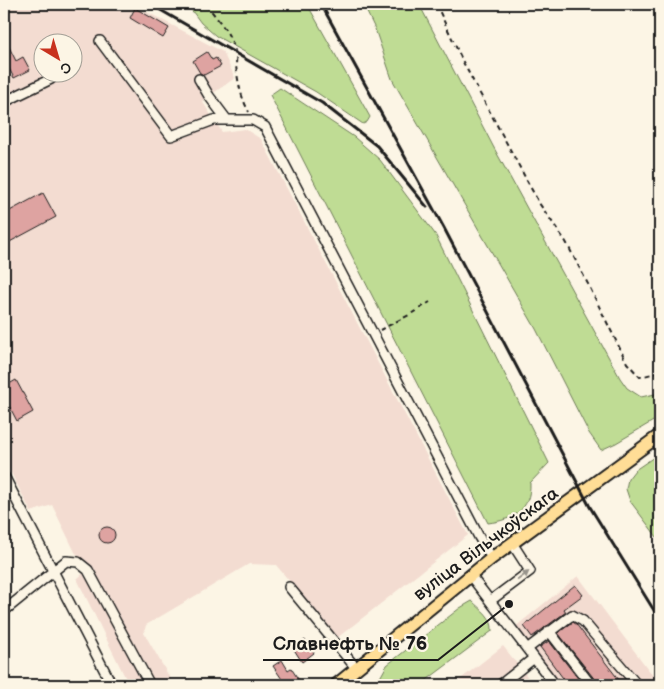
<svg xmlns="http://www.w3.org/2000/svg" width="664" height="689" font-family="'Balsamiq Sans',sans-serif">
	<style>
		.built { fill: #f3dcd1; fill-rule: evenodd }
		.green { fill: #bfdc94; stroke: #6e7c58 }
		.building { fill: #dea3a1; stroke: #1c1c1c }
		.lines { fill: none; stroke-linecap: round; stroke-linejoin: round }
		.minor-casing { stroke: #1c1c1c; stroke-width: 12 }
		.major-casing { stroke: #1c1c1c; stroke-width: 15 }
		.path { stroke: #1c1c1c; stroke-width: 2; stroke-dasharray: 5 4; stroke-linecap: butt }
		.minor { stroke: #fcf5e5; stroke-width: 9 }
		.major { stroke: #ffdd96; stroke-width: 11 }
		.rail { stroke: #1c1c1c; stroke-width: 3 }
		.oneway { fill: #97938b }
		.labels { text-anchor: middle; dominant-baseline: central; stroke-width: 4.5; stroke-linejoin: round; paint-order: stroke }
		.street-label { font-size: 18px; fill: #1c1c1c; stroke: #fcf5e5 }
		.leader { fill: none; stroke: #1c1c1c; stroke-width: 2 }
		.callout-dot { fill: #1c1c1c; stroke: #fcf5e5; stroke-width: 2 }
		.callout-label { font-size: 19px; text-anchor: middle; font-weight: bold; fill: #1c1c1c; stroke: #fcf5e5; stroke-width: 4.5; stroke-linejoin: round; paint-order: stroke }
	</style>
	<rect width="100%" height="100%" fill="#fcf5e5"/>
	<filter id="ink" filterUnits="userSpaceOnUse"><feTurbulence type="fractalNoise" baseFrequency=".02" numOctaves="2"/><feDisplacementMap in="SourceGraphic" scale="10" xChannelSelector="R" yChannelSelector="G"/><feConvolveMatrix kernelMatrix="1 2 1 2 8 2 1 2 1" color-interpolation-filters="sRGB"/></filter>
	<g filter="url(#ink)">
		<path class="built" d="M4,4H132L223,52L235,78L202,101L222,132L245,129L261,139L468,535L337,638L276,565L249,564L146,625L144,633L174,685H129L77,579L89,568L75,552L52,505L31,512L4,459V372L10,369L4,356ZM42,42H72V72H42Z
			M578,576L660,685H561L515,627Z
			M503,646L534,685H453Z"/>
		<path class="green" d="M187,4H305L311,11L370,117L367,122L363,124L316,92L216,36L201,23Z
			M363,4H419L494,148L620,378L627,388L641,397L655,394L660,392V417L616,443L601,450L589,433L536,329L392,79L375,29Z
			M280,88L354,137L380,160L435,234L549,463L530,483C531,510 513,520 488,523L270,95Z
			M660,453V541L630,501L626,489L628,479L635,470Z
			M472,601C481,610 493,617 492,631L420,685H376L387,665L460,608Z"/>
		<path class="building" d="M135,8L169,28L163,38L130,18Z
			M4,37L16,61L23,57L30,70L14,78L4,59Z
			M207,52L212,60L216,58L221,66L204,75L200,73L193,61Z
			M43,193L56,217L4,245V214Z
			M16,380L33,412L17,421L4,396V387Z
			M99 535a8 8 0 1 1 16 0a8 8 0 1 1-16 0Z
			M575,585L583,595L564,609L566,612L532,637L524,626Z
			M573,622L576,624L619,680L612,685H597L596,681L558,633Z
			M305,640L314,653L302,662L293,648Z
			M549,641L583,685H568L540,647Z
			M282,660L288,670L291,668L302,685H286L273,666Z"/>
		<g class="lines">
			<defs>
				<path id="minor" d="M100,41L171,136L214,120H253L265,127L479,537L492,558
					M199,79L209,96L227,120
					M4,102L51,79
					M4,476L112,685
					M470,575L555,685
					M289,587L356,668
					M490,601L530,571L512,543
					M4,611L66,561L78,562L88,570L150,685
					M549,631L591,685
					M527,649L572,615L583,621L637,685
					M500,685L534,658"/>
				<path id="major" d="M336,685L492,558L660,435"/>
			</defs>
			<use href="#minor" class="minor-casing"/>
			<use href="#major" class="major-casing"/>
			<path class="path" d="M206,4C217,19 230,32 235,51C237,56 236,61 236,66C238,82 241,98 249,112
				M436,4L464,64L505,140L539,203L566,242L589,286L627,363L640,377L660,372
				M380,330L409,315L430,302
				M364,685L370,681"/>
			<use href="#minor" class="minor"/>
			<use href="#major" class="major"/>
			<path class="rail" d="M150,4L322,103L377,146L427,207
				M321,4L444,228L590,507L660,620"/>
		</g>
		<defs><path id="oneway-solid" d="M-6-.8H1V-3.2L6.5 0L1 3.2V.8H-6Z" transform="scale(1.25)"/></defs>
		<use class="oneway" href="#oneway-solid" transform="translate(523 576) rotate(-37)"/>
	</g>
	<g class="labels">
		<g class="street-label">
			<text transform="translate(486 544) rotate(-37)">вуліца Вільчкоўскага</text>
		</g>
	</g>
	<path class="leader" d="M509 604L438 660H263"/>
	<circle class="callout-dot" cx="509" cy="604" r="5"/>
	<g class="callout-label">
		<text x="350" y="650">Славнефть № 76</text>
	</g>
	<rect width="664" height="689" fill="none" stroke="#fcf5e5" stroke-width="20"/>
	<rect x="10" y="10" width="644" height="669" fill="none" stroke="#1c1c1c" stroke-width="2" filter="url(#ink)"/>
	<g transform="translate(58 58) rotate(142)"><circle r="24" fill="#fcf5e5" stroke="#a29e95"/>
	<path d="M0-4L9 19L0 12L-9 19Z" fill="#c8321e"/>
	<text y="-8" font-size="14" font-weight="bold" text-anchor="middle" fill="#1c1c1c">С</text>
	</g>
</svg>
